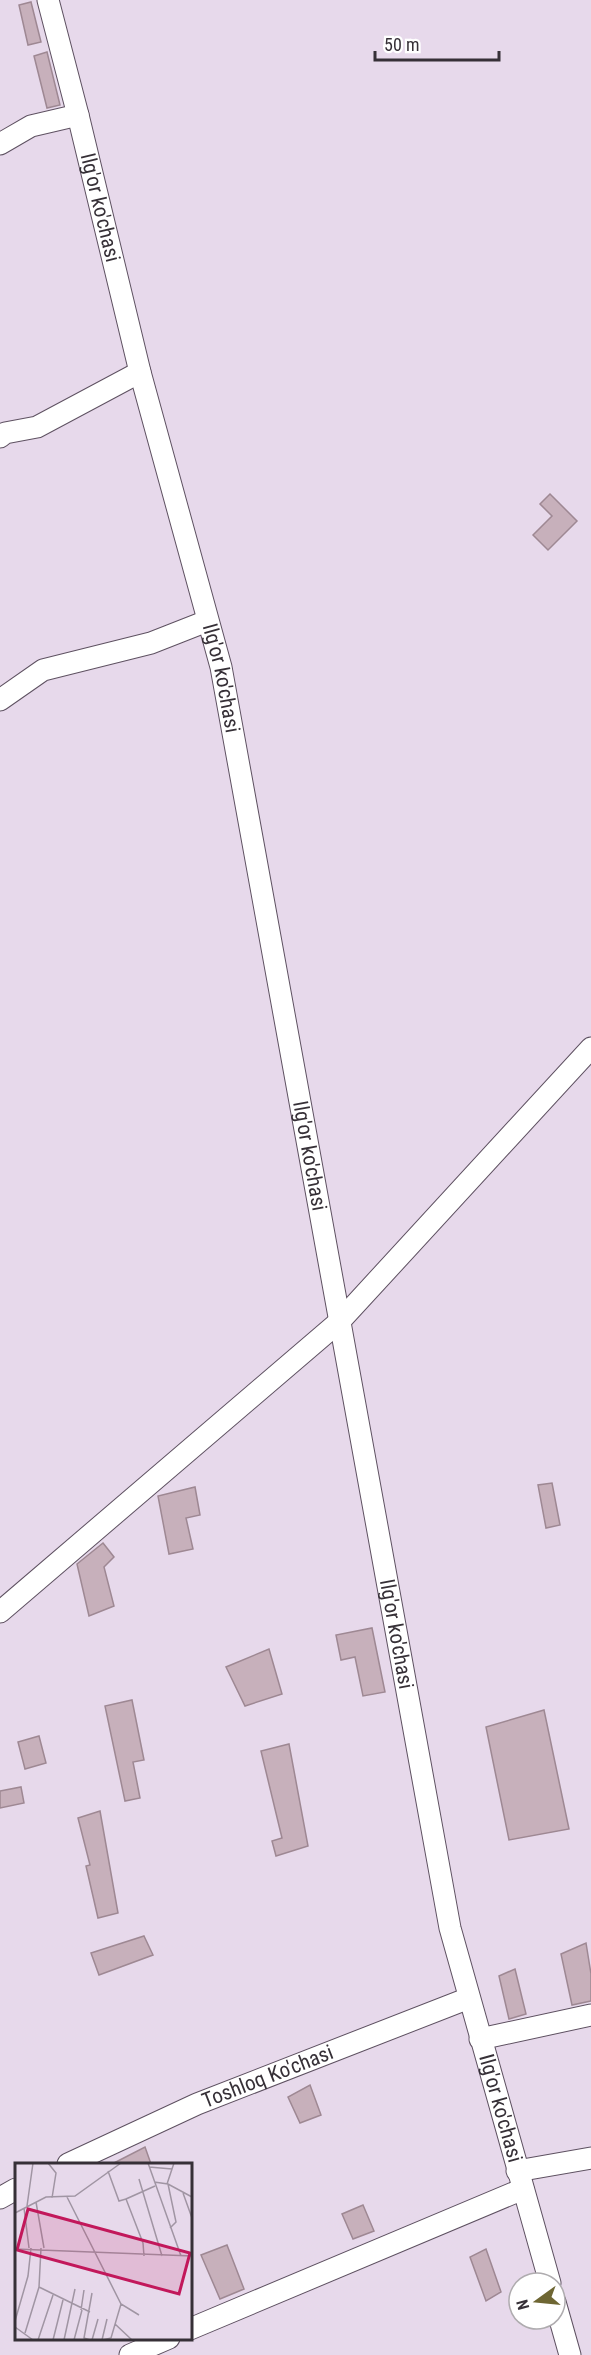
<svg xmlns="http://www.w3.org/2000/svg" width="591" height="2355" font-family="'Roboto Condensed',sans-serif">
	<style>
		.building { fill: #c7b0bb; stroke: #9e8893; stroke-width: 1.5 }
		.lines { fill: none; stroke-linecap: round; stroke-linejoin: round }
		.minor-casing { stroke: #5e5161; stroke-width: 23 }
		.minor { stroke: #fff; stroke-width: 21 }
		.labels { text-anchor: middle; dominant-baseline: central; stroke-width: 4.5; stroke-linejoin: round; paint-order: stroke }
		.street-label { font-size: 21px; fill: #363037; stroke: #fff }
		.inset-road { fill: none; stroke: #a095a3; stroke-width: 1.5 }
		.view { fill: #c2185b; fill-opacity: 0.15; stroke: #c2185b; stroke-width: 3 }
		.inset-edge { fill: none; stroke: #363037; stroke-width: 3 }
	</style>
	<rect width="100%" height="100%" fill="#e7d9eb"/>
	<path class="building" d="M31,2L41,42L28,45L19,5Z
		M47,52L60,105L47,108L34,56Z
		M550,494L577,521L548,550L533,535L552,516L540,504Z
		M552,1483L560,1525L546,1528L538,1485Z
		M195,1487L200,1515L186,1518L193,1549L169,1554L158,1496Z
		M103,1543L114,1557L104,1567L114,1606L89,1616L77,1564Z
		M372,1628L385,1692L363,1696L355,1657L341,1660L336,1635Z
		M269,1649L282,1694L245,1706L226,1667Z
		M132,1700L144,1760L133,1762L140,1798L125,1801L105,1706Z
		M544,1710L569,1829L509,1840L486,1727Z
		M39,1736L46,1763L25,1769L18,1742Z
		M289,1744L308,1846L276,1856L272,1841L282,1838L261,1751Z
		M21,1787L24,1803L0,1808V1791Z
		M100,1811L118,1913L98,1918L86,1866L90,1865L78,1818Z
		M144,1936L153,1955L99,1975L91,1953Z
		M586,1943L591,1974V2001L572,2005L561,1954Z
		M515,1969L526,2014L509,2019L499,1976Z
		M310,2085L321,2115L300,2123L288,2097Z
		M145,2147L151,2164H112Z
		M363,2205L374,2231L353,2239L342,2214Z
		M227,2245L244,2289L220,2299L201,2255Z
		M486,2249L501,2292L486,2301L470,2257Z"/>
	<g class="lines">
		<defs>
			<g id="minor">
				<path id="s1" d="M48,0L78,115L140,372L221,667L450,1928L550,2283"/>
				<path d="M0,144L31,126L78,115"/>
				<path d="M0,437L5,433L37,427L140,372"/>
				<path d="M0,700L43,670L151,643L207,621"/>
				<path d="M0,1612L340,1321L591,1048"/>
				<path d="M480,2039L591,2015"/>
				<path id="s2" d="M68,2164L197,2104L469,1998"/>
				<path d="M517,2171L591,2158"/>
				<path d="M0,2198L16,2189"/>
				<path d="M555,2302L570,2355"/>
				<path d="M190,2329L523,2189"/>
				<path d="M130,2355L169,2338"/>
			</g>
		</defs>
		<use href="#minor" class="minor-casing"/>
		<use href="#minor" class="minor"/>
	</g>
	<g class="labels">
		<g class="street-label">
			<text stroke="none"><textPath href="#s1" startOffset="214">Ilg'or ko'chasi</textPath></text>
			<text stroke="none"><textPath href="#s1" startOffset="700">Ilg'or ko'chasi</textPath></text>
			<text stroke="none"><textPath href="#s1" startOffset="1186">Ilg'or ko'chasi</textPath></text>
			<text stroke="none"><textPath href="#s1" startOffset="1672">Ilg'or ko'chasi</textPath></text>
			<text stroke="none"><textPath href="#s2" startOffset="218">Toshloq Ko'chasi</textPath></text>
			<text stroke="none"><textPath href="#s1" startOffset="2158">Ilg'or ko'chasi</textPath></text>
		</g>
	</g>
	<g transform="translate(15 2163)">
		<rect width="177" height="177" fill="#e7d9eb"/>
		<path class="inset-road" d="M33,0L41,10L37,35M133,0L166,93M134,4L157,6M93,8L104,38L111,36M124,16L147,93M139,19L153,21L177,34M152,21L159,0M153,21L161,59L155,65M168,30L177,55M52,34L106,141L124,152M21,39L29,85M12,43L18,0M9,45L14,85M0,50L31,34L60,33L106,0M0,86L177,93M129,93L128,80L111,36L140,23M24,124L75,149M66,147L69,127M0,158L13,113L16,85M100,161L117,177M0,164L18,177M10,170L24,124L26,85M23,177L38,132M38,177L48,137M49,177L60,126M59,177L67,147M75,177L69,175L77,130M77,177L83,156M87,177L92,156M88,177L96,175L106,141"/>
		<path class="view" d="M13,46L175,90L164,131L2,87Z"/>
		<rect width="177" height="177" class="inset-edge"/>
	</g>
	<g transform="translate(537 2301) rotate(255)"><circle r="28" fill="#ffffff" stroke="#afacaf" stroke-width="1.5"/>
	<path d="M0-4.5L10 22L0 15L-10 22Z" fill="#6e6633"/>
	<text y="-9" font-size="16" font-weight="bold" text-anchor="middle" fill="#363037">N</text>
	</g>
	<path d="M375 51v9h124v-9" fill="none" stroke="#363037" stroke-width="3"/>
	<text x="384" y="51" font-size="18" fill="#363037" stroke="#ffffff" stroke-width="4.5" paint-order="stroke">50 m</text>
</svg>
